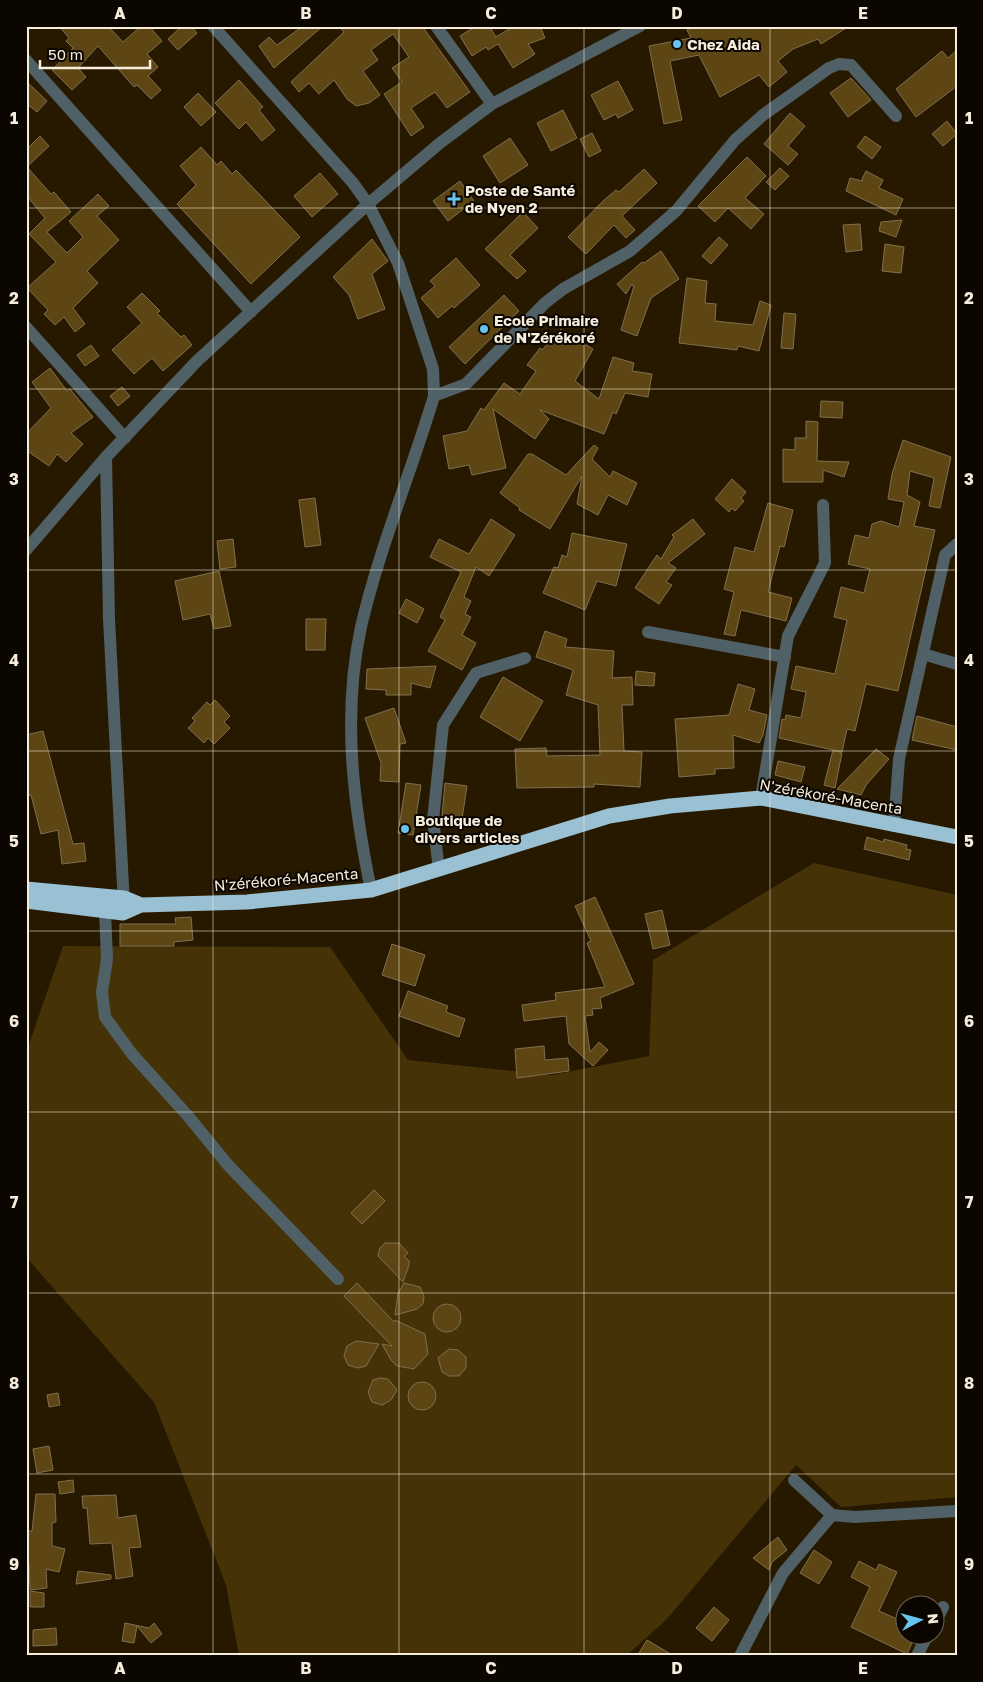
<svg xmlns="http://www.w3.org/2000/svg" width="983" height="1682" font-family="'Golos Text',sans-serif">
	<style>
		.green { fill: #453207 }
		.building { fill: #5d4614; stroke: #806f50 }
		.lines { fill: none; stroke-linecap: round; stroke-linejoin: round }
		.street { stroke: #506067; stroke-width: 12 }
		.highway { stroke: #9ac0d3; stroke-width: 15 }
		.grid { fill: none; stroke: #f6eddc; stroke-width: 1; stroke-opacity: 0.55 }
		.poi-dot { fill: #66c4ef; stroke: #0b0600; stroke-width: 2 }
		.labels { text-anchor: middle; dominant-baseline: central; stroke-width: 4; stroke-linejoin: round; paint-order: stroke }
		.poi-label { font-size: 15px; font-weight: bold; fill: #f6eddc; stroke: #0b0600; text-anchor: start }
		.street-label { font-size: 15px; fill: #f6eddc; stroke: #0b0600 }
		.neatline { fill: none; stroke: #f6eddc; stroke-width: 2 }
		.grid-label { font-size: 16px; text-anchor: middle; font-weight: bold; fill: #f6eddc }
	</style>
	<rect width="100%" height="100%" fill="#271900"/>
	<path class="green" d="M814,863L957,895V1497L841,1507L796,1465L667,1619L626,1656H239L226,1585L154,1402L26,1257V1053L63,946L330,947L408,1060L552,1075L649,1056L653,960Z"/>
	<path class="building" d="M59,26H108L123,42L141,26H149L162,41L147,54L158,67L148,76L161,90L151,99L137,85L134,87L98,46L78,68L86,77L72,90L52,70L73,48L66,41L69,38Z
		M182,26H191L197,33L178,50L168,39Z
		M303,26H323L274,68L259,46L269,37L277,45Z
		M338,26H422L470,92L447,108L435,92L411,108L424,127L411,136L384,94L402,82L392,68L409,57L393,34L371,50L378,60L363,71L380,95L369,103L356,106L347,99L334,80L319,94L309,83L299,92L291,82L344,32Z
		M476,26H489L496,37L514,26H517L519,29L527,26H540L545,38L528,44L535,54L513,68L498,44L488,50L486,47L472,56L460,36Z
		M695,26H849L821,44L818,39L793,49L778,61L787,72L769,87L759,75L720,97L699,55L670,61L682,120L664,124L649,46L691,38L687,30Z
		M957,50V86L916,117L896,89L942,51L948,58Z
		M851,78L871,100L848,117L830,93Z
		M239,80L263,107L259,110L275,130L262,141L246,122L239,129L215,103Z
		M26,81L47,101L37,112L26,103Z
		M618,81L633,110L618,118L616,114L604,120L591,95Z
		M198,93L216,112L201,126L184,107Z
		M563,110L577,138L551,151L537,123Z
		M790,113L805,126L788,146L798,154L788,165L764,144Z
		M947,121L957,134L943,146L932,134Z
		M592,133L601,151L589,157L580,139Z
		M40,136L49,146L27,167L51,194L54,192L71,212L47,232L67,253L83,237L69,221L98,194L109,206L97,216L119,240L87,271L98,283L73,308L85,324L75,332L64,317L55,325L44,314L48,310L27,288L56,262L29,234L45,218L26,195V150Z
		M865,136L881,147L872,159L857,147Z
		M510,138L528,165L500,183L483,156Z
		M201,147L217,165L221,161L232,174L236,170L300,237L251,284L177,204L196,185L180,166Z
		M747,157L766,176L745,198L764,214L751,229L728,208L715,222L698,206Z
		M780,168L789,176L775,190L766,182Z
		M644,169L657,183L622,216L635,230L626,238L614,225L586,254L568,237L604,200L616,190L619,192Z
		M866,171L883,180L879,188L903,199L896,215L846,191L850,178L863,181L862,179Z
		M320,173L338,194L312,217L294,196Z
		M460,181L474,201L448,221L433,201Z
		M523,212L538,228L510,255L526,271L517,279L485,249Z
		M902,220L896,237L879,231L881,222Z
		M860,224L862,250L846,252L843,225Z
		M719,237L728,245L711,264L702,256Z
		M372,239L388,261L372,274L385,309L358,319L349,295L333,277Z
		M885,244L904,247L901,273L882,271Z
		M661,251L679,279L651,298L637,336L621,330L634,286L631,285L626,294L617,284L642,262L644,263Z
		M456,258L480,285L454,308L452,306L438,318L421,298L435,286L430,281Z
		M687,278L707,281L705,303L716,304L715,321L753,325L760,301L771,305L759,351L738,346L737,350L679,343Z
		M142,293L160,311L157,313L181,337L184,335L192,345L163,371L152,358L134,374L112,350L142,323L127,307Z
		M504,295L519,311L465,364L449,347Z
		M784,313L796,314L793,349L781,348Z
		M561,329L575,345L577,340L593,349L575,381L599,399L613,357L634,363L632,371L652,374L648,397L625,393L616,414L613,412L604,434L540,410L549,419L535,439L493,409L506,468L472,475L469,465L449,469L443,436L467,431L481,408L484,410L504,383L520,394L536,371L527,365L540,348L542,350Z
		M91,345L99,356L85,366L77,355Z
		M50,368L67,391L70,389L93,417L71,433L83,444L66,462L57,454L49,466L26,450V434L51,408L32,382Z
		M122,387L130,396L118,406L110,396Z
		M821,401L843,402L842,418L820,417Z
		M806,421L818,422L817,461L849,462L844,477L823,470V482H783V449L795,450V438H806Z
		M903,440L951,457L940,508L929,506L934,478L910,471L907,495L920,502L914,526L935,530L898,691L866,684L855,731L847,729L842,752L779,738L782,719L785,720L786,715L801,718L806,692L791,689L796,666L835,674L847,620L834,617L841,587L864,593L870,569L848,564L855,535L869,538L872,524L881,521L899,527L904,502L888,499L892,474Z
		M594,445L598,448L592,459L610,477L613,471L637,483L627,505L608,495L598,515L577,504L582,476L550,529L519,510L520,508L500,493L528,454H532L566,475Z
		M732,479L746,492L741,498L744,501L735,511L732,508L729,512L715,499Z
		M315,498L321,545L305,547L299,500Z
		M768,503L793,510L784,547L780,546L768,592L792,598L786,621L741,610L735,636L724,634L734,592L724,589L735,547L754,552Z
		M491,519L515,535L489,576L476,567L464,597L471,601L465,614L471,617L462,635L476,643L462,670L428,651L445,620L440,617L461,572L430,557L439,539L469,554Z
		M693,519L705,534L668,563L676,568L666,582L672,585L659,604L635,588L657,555L661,559L674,537L672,535Z
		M572,533L627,544L616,586L597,581L585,610L543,593L554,567L558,568L562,555L567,557Z
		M233,539L236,567L220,569L217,541Z
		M219,571L231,626L214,629L210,614L183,620L175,581Z
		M406,599L424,609L417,623L399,613Z
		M306,619H326L325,650H306Z
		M545,631L567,639L565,647L614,651L612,678L632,677L633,705H622L624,751L642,752L640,787L594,784V787L517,788L515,749L546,748L547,756L600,755L598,705L566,695L573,670L536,657Z
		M436,666L430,688L411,683V695H386V690L366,689L367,669Z
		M636,671L655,673L654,686L635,685Z
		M503,677L543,701L520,741L480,717Z
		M738,684L755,689L749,710L767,715L763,735L759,743L733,735L734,768L715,769V774L679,777L675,719L729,715Z
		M215,700L230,716L224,722L230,728L214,744L208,738L204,743L188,728L195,721L192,718L207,702L210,705Z
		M394,708L406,743L400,744L399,782L380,781L381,763L365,718Z
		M917,716L957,727V750L912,740Z
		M43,731L73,844L84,843L86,861L62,864L58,830L41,834L31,795L26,796V735Z
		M876,749L889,759L866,785L861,795L837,789Z
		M833,750L842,753L835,788L824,785Z
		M778,761L805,767L801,782L775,775Z
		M406,783L421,785L413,835L398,833Z
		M445,783L467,786L462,819L442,816Z
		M867,837L883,842L884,839L907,845L906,849L911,850L909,860L864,849Z
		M595,897L634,984L600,998L602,1008L592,1009L593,1015L585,1016L590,1052L599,1042L608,1050L593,1066L569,1044L566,1016L524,1021L522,1005L556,1000L555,993L605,987L587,943L591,941L575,906Z
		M662,910L670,945L653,949L645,914Z
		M191,917L193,940L174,942V946H120V924H176L175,918Z
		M392,944L425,955L415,986L382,975Z
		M408,991L448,1006L446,1012L465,1019L459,1037L399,1016Z
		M544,1046L545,1060L568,1058L569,1071L517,1078L515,1049Z
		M374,1190L385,1201L362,1224L351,1213Z
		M385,1243H399L408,1253L404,1256L409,1261V1265L403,1282L378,1256L380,1248Z
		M357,1283L394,1322L395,1320L425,1334L428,1354L414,1369L397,1366L391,1360L382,1344L392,1346L344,1296Z
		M404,1283L420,1287L424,1296L423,1304L417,1309L395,1315L398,1293Z
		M433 1318a14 14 0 1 1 28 0a14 14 0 1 1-28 0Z
		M356,1341L379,1344L366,1366L358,1368L348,1365L344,1356L347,1346Z
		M449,1349L458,1350L466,1357V1368L459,1376H449L442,1372L438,1358Z
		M380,1378L388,1379L397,1390L391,1400L382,1405L372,1402L368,1392L373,1380Z
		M408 1396a14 14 0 1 1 28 0a14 14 0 1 1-28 0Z
		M58,1393L60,1405L49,1407L47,1395Z
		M49,1446L53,1470L37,1473L33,1449Z
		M73,1480L74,1492L60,1494L58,1482Z
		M36,1494H55L56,1522L52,1523V1546L65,1549L59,1572L46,1569L47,1588L30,1590L29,1562H26V1531H32Z
		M116,1495L118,1518L136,1515L141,1547L129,1548L133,1576L116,1579L112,1543L90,1544L87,1508H83L82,1496Z
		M778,1537L787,1550L772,1562L769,1570L753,1558Z
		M814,1550L832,1562L819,1584L800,1573Z
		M859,1561L876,1570L879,1564L897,1572L879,1611L906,1623V1634H916L907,1654L851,1627L870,1587L851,1577Z
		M78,1571L111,1575V1579L76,1584Z
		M30,1591L44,1593V1607H30Z
		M714,1607L729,1620L712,1641L696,1628Z
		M125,1623L149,1628L154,1623L162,1634L151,1643L137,1626L134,1643L122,1641Z
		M56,1628L57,1645L33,1646V1630Z
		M647,1640L674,1656H637Z"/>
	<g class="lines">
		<path class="street" d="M213,26L353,183L368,204L398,263L433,369L434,396C411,473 379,549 361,627C342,715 353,803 371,890
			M436,26L492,104
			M26,60L251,312
			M26,327L125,438
			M434,396L466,384L545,303L563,289L630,251L676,211L735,140L763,115L829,68L839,64L851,65L896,116
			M106,457L109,619L124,905
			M26,550L106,457L197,361L368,204L440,143L492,104L640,26
			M648,632L785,657
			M923,654L957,664
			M761,798L788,636L825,563L823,505
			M894,826L899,759L945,555L957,544
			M439,870L433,820L443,725L476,673L525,658
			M105,911L107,959L102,992L105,1017L132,1054L188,1116L228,1165L338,1279
			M794,1480L832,1515L855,1517L957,1511
			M936,1621L943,1607
			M740,1656L783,1573L832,1515
			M917,1656L928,1634"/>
		<path class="highway" d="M26,889L124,898L141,905
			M26,901L123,913L141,905L247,902L371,890L609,816L670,806L761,798L957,837"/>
	</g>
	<path class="grid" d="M213,26V1656M399,26V1656M584,26V1656M770,26V1656M26,208H957M26,389H957M26,570H957M26,751H957M26,931H957M26,1112H957M26,1293H957M26,1474H957"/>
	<g class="poi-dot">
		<circle cx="677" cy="44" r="5"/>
		<path d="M451.5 191.5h5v5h5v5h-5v5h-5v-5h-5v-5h5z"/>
		<circle cx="484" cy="329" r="5"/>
		<circle cx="405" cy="829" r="5"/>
	</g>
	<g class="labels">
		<g class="poi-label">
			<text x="687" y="44">Chez Aida</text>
			<text x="465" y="190">Poste de Santé<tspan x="465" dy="17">de Nyen 2</tspan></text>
			<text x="494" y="320">Ecole Primaire<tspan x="494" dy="17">de N'Zérékoré</tspan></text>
			<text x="415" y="820">Boutique de<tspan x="415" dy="17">divers articles</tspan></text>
		</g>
		<g class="street-label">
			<text transform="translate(831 796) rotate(10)">N'zérékoré-Macenta</text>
			<text transform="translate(286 879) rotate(-5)">N'zérékoré-Macenta</text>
		</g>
	</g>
	<rect width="983" height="1682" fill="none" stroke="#0b0600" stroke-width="55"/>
	<g transform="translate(920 1620) rotate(84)"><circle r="24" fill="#0b0600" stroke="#696258"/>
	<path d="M0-4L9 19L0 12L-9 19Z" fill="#66c4ef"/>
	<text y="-8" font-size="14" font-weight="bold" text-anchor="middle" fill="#f6eddc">N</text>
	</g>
	<path d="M40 60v8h110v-8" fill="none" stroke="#f6eddc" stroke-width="2.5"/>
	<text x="48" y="60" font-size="15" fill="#f6eddc" stroke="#0b0600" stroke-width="4" paint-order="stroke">50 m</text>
	<rect x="28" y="28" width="928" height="1626" class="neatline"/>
	<g class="grid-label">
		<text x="120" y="19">A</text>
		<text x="306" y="19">B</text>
		<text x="491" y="19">C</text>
		<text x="677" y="19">D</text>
		<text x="863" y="19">E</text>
		<text x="14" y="124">1</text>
		<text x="969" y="124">1</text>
		<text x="14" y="304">2</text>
		<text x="969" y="304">2</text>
		<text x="14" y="485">3</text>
		<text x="969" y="485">3</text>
		<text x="14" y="666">4</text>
		<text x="969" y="666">4</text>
		<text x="14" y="847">5</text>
		<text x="969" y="847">5</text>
		<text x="14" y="1027">6</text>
		<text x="969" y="1027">6</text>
		<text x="14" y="1208">7</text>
		<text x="969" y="1208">7</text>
		<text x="14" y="1389">8</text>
		<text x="969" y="1389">8</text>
		<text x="14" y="1570">9</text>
		<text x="969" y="1570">9</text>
		<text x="120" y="1674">A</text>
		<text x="306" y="1674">B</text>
		<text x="491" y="1674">C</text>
		<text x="677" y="1674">D</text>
		<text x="863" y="1674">E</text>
	</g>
</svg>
